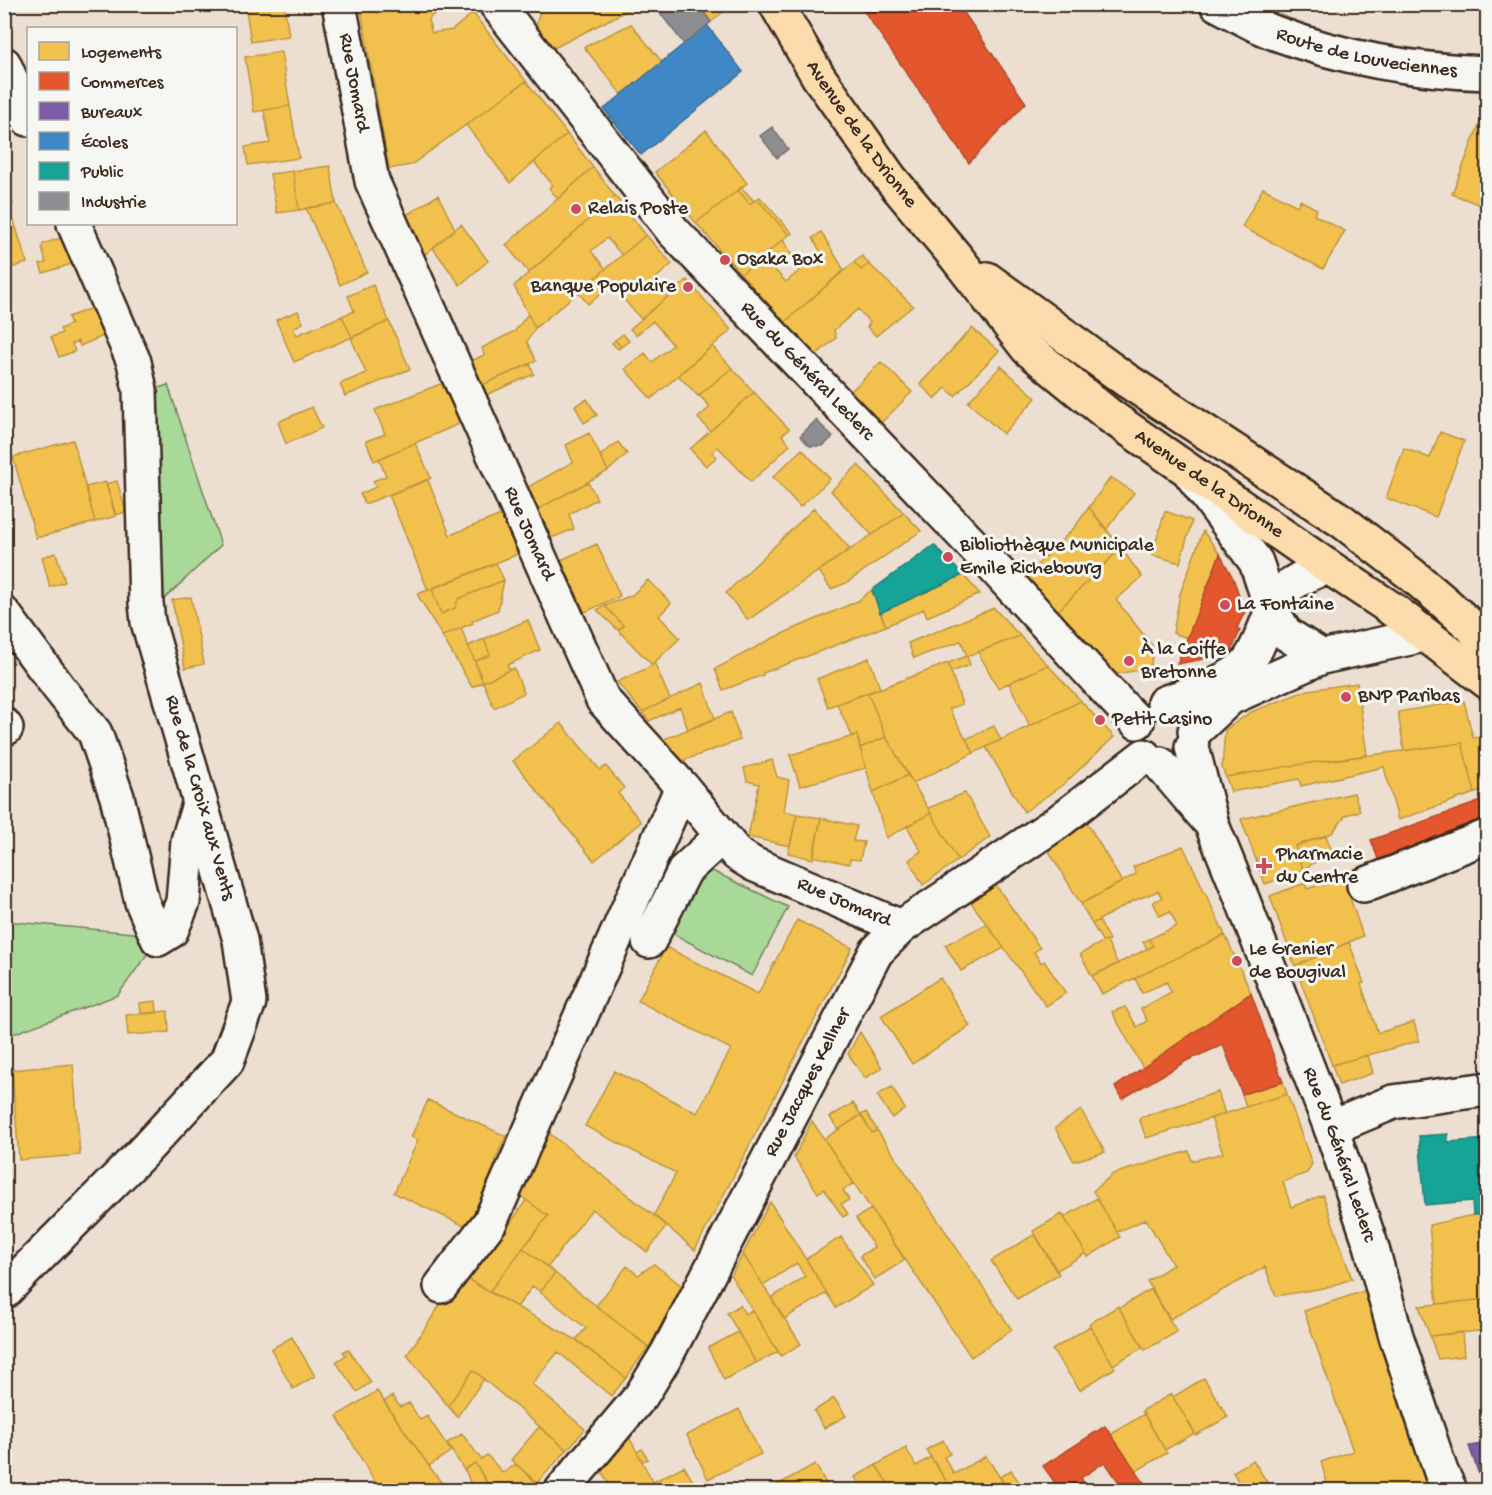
<svg xmlns="http://www.w3.org/2000/svg" width="1492" height="1495" font-family="'Gochi Hand',sans-serif">
	<style>
		.green { fill: #a9d999; stroke: #72825c; stroke-width: 1.5 }
		.homes { fill: #f2c14e; stroke: #bb9440; stroke-width: 1.5 }
		.shops { fill: #e4572e; stroke: #b14a29; stroke-width: 1.5 }
		.offices { fill: #7b5ea7; stroke: #684e7e; stroke-width: 1.5 }
		.schools { fill: #3f88c5; stroke: #3e6c93; stroke-width: 1.5 }
		.public { fill: #17a398; stroke: #227f73; stroke-width: 1.5 }
		.industry { fill: #8d8d92; stroke: #746f6f; stroke-width: 1.5 }
		.lines { fill: none; stroke-linecap: round; stroke-linejoin: round }
		.minor-casing { stroke: #3b2a1e; stroke-width: 38 }
		.major-casing { stroke: #3b2a1e; stroke-width: 38 }
		.minor { stroke: #f6f6f2; stroke-width: 33 }
		.major { stroke: #fcdcac; stroke-width: 33 }
		.poi-dot { fill: #d1495b; stroke: #f6f6f2; stroke-width: 2 }
		.labels { text-anchor: middle; dominant-baseline: central; stroke-width: 6; stroke-linejoin: round; paint-order: stroke }
		.street-label { font-size: 20px; fill: #3b2a1e; stroke: #f6f6f2 }
		.poi-label { font-size: 20px; fill: #3b2a1e; stroke: #f6f6f2; text-anchor: start }
	</style>
	<rect width="100%" height="100%" fill="#ecdfd1"/>
	<filter id="ink" filterUnits="userSpaceOnUse"><feTurbulence type="fractalNoise" baseFrequency=".0167" numOctaves="2"/><feDisplacementMap in="SourceGraphic" scale="12" xChannelSelector="R" yChannelSelector="G"/><feConvolveMatrix kernelMatrix="1 2 1 2 8 2 1 2 1" color-interpolation-filters="sRGB"/></filter>
	<g filter="url(#ink)">
		<path class="green" d="M168,385L221,545L161,602L152,390Z
			M706,868L788,907L752,976L668,931L686,890Z
			M5,921L133,933L158,939L118,995L5,1037Z"/>
		<path class="homes" d="M245,4H284L289,36L251,42Z
			M360,4H427L434,14L428,20L432,33L452,30L473,13L526,81L411,165L389,169Z
			M573,4H629L630,9L554,48L536,25L540,11Z
			M629,4H642L643,6L630,9Z
			M698,4H717L723,12L711,22Z
			M1079,4H1091L1084,11Z
			M1122,4H1135L1129,11Z
			M631,24L662,62L622,95L584,47Z
			M281,52L290,106L254,112L245,57Z
			M526,81L567,134L510,183L466,125Z
			M1488,102V208L1452,194Z
			M290,106L299,158L248,165L245,147L270,143L264,110Z
			M706,130L747,183L696,223L655,172Z
			M567,134L593,167L558,199L549,188L553,185L534,162Z
			M330,166L336,203L299,210L293,171Z
			M593,167L615,196L529,273L506,245Z
			M293,171L299,210L277,213L270,174Z
			M741,187L754,201L750,204L738,190Z
			M1263,188L1297,206L1300,200L1317,209L1314,215L1345,231L1323,269L1242,227Z
			M738,190L750,204L757,199L789,235L741,274L696,223Z
			M10,194L13,204L5,206L4,195Z
			M438,195L455,229L423,256L405,216Z
			M615,196L646,235L622,255L607,238L591,251L606,269L535,328L514,286Z
			M760,197L792,233L789,235L757,199Z
			M336,203L367,272L340,285L306,208Z
			M9,205L27,263L4,270V206Z
			M461,224L488,261L460,285L433,248Z
			M821,232L844,270L785,322L741,274L783,240L792,255L775,270L786,282L821,253L813,238Z
			M646,235L672,264L656,278L670,295L641,319L612,286L588,304L578,292Z
			M66,236L78,262L43,273L40,264L46,263L42,248L43,244Z
			M862,256L869,264L861,270L854,262Z
			M854,262L861,270L869,264L913,306L876,336L867,327L870,323L858,309L834,330L836,338L816,355L785,322Z
			M687,280L731,330L651,399L625,369L645,353L652,362L673,345L653,321L636,335L630,329Z
			M373,285L389,321L352,337L342,316L354,311L348,296Z
			M92,308L103,336L80,346L78,341L72,344L75,351L59,357L51,337L62,333L60,329L71,324L68,317Z
			M298,311L303,323L293,328L297,335L342,316L352,337L294,362L276,320Z
			M528,314L535,328L527,342L536,361L482,385L471,361L484,355L482,348L515,331Z
			M389,321L410,369L345,396L340,384L366,373L351,338Z
			M972,328L999,351L955,396L946,388L935,399L920,384Z
			M623,334L629,341L621,347L615,340Z
			M615,340L621,347L618,349L612,343Z
			M712,346L732,368L698,396L678,375Z
			M881,362L912,392L881,423L851,391Z
			M530,364L534,374L486,395L482,385Z
			M1001,366L1036,398L1003,434L968,402Z
			M732,368L754,392L710,431L698,418L710,407L699,395Z
			M443,383L461,423L374,461L366,441L385,434L375,410Z
			M754,392L789,429L782,435L790,445L751,482L718,447L712,452L717,457L706,466L690,449Z
			M587,399L597,415L584,423L575,406Z
			M312,407L322,428L286,444L278,422Z
			M1440,432L1464,441L1436,517L1386,498L1404,448L1430,458Z
			M589,433L608,471L538,509L528,487L573,462L566,445Z
			M73,440L95,522L36,538L13,457Z
			M618,442L627,454L608,471L600,456Z
			M415,443L431,478L365,504L360,494L376,487L373,481L386,476L379,459Z
			M802,449L830,479L800,507L773,477Z
			M858,465L904,513L872,535L831,491Z
			M1111,477L1134,493L1106,530L1089,507Z
			M428,480L450,535L501,515L518,554L428,590L389,495Z
			M117,481L126,512L115,515L106,484Z
			M106,482L116,516L95,522L86,487Z
			M588,482L597,499L569,514L574,529L551,538L538,509Z
			M1089,507L1121,548L1058,611L1026,576L1075,527Z
			M814,508L850,549L748,620L726,593Z
			M1165,511L1192,521L1180,563L1152,555Z
			M904,513L921,531L846,583L831,589L819,571Z
			M1203,531L1220,554L1188,638L1173,633L1180,594Z
			M597,544L620,596L585,612L561,560Z
			M1121,548L1142,577L1116,600L1154,648L1150,668L1117,674L1058,611Z
			M56,553L65,582L50,587L42,557Z
			M496,563L504,580L458,599L455,608L441,614L432,589Z
			M963,575L980,594L927,617L924,609L886,626L880,613Z
			M504,580L498,610L472,621L473,623L442,636L417,594L432,589L441,614L455,608L458,599Z
			M648,580L671,603L659,616L680,638L652,665L618,630L624,626L605,606L632,595Z
			M872,590L886,626L763,673V675L723,690L715,669L773,638L860,600V599Z
			M191,597L204,664L185,668L172,600Z
			M605,606L624,626L618,630L597,610Z
			M994,608L1020,636L967,656L961,641L914,658L908,643Z
			M528,620L540,650L507,665L510,670L483,682L475,661L490,655L484,639Z
			M461,628L483,682L472,687L442,636Z
			M1020,636L1048,665L998,688L978,652Z
			M484,639L490,655L475,661L468,646Z
			M967,656L970,665L951,672L948,663Z
			M869,658L880,688L828,707L817,679Z
			M654,662L670,699L642,712L617,682L650,667Z
			M948,663L962,704L949,709L974,753L913,783L885,735L868,693Z
			M1048,665L1081,701L1030,726L1009,683Z
			M514,668L524,693L494,708L483,682Z
			M703,683L715,719L688,730L680,707L649,721L642,712Z
			M1357,683L1367,755L1303,764L1226,777L1222,768L1225,730L1251,712L1308,690Z
			M868,693L886,737L860,748L857,735L852,736L837,704Z
			M1081,701L1114,737L1065,783L1024,812L986,747Z
			M1464,701L1473,738L1486,736L1488,743V789L1475,793L1462,743L1404,751L1398,712Z
			M731,712L740,740L682,761L664,739Z
			M561,723L600,770L606,766L624,788L618,793L641,822L594,861L513,761Z
			M994,726L1001,740L974,753L966,739Z
			M857,735L866,768L800,786L790,755Z
			M886,737L908,775L873,792L860,748Z
			M1462,743L1475,793L1398,820L1384,767L1301,786L1299,779L1231,792L1226,777L1303,764Z
			M772,760L777,777L789,780L784,811L797,814L790,846L748,837L759,784L747,781L744,768Z
			M908,775L931,813L886,838L873,792Z
			M965,793L990,837L958,860L928,808Z
			M1354,793L1360,811L1346,815L1332,833L1295,846L1303,870L1265,884L1241,819Z
			M931,813L958,860L923,885L909,860L921,851L907,826Z
			M797,814L821,818L813,859L788,853Z
			M821,818L857,826L853,841L864,842L860,860L850,859L849,864L813,856Z
			M1086,821L1122,882L1081,904L1047,848Z
			M1326,836L1332,851L1303,870L1295,846Z
			M1183,846L1225,935L1102,994L1092,976L1153,946L1149,939L1177,926L1170,911L1160,916L1153,902L1162,898L1158,891L1133,901L1092,924L1081,904L1136,874L1133,867Z
			M1343,877L1363,936L1295,966L1270,896L1305,883L1307,889Z
			M995,884L1040,948L1034,952L1041,963L1044,961L1066,993L1046,1006L970,901Z
			M797,920L852,948L695,1250L654,1215L676,1173L585,1126L614,1071L697,1113L731,1049L638,1001L666,947L758,994Z
			M1099,920L1109,940L1103,942L1092,924Z
			M987,924L1004,948L961,971L945,945Z
			M1225,935L1251,993L1143,1068L1112,1012L1125,1007L1137,1027L1147,1021L1141,1009L1171,992L1167,982L1142,993L1135,978Z
			M1149,939L1153,946L1147,949L1143,942Z
			M1106,940L1118,964L1092,976L1080,954Z
			M1349,942L1364,983L1361,984L1378,1033L1414,1022L1419,1041L1332,1065L1295,966Z
			M940,978L970,1026L912,1064L881,1016Z
			M156,1001L157,1013L141,1014L140,1003Z
			M168,1011L169,1032L128,1035L126,1015Z
			M860,1032L882,1068L865,1078L848,1054Z
			M1368,1055L1373,1073L1339,1085L1332,1065Z
			M73,1064L80,1155L19,1160L12,1070Z
			M1283,1082L1287,1094L1246,1107L1242,1094Z
			M892,1087L905,1109L892,1118L877,1095Z
			M1218,1092L1225,1114L1146,1138L1139,1118Z
			M1287,1094L1312,1164L1307,1173L1283,1182L1291,1207L1323,1195L1352,1279L1324,1288L1276,1296L1265,1267L1170,1319L1147,1281L1173,1265L1146,1219L1117,1232L1093,1191L1113,1174L1189,1151L1192,1161L1223,1153L1211,1118Z
			M428,1100L506,1136L495,1160L501,1162L471,1229L394,1193L418,1140L411,1137Z
			M853,1103L861,1115L838,1130L830,1117Z
			M1081,1110L1105,1152L1074,1161L1055,1128Z
			M866,1112L877,1130L872,1133L861,1115Z
			M861,1115L872,1133L877,1130L1012,1330L971,1357L824,1139Z
			M812,1121L854,1183L843,1190L849,1200L841,1204L848,1214L843,1217L824,1189L818,1193L794,1157Z
			M544,1129L667,1226L647,1252L592,1209L548,1267L523,1248L548,1216L515,1192Z
			M1097,1198L1120,1237L1088,1257L1064,1217Z
			M526,1200L548,1216L489,1292L464,1277L502,1230H506Z
			M770,1202L827,1293L784,1319L771,1298L805,1277L797,1263L763,1285L743,1254Z
			M871,1209L905,1260L875,1279L860,1256L874,1247L856,1218Z
			M1062,1214L1086,1253L1056,1271L1033,1231Z
			M1488,1214V1299L1437,1304L1429,1225L1473,1215Z
			M1035,1234L1059,1274L1017,1299L991,1261Z
			M841,1237L873,1285L836,1308L806,1259Z
			M523,1248L555,1273L540,1292L533,1286L517,1307L489,1292Z
			M743,1254L801,1344L781,1356L731,1276Z
			M654,1264L682,1286L649,1347L596,1306L627,1266L638,1275Z
			M555,1273L648,1347L626,1378L576,1340L586,1328L540,1292Z
			M460,1275L578,1341L626,1378L611,1396L558,1352L532,1384L585,1429L567,1450L473,1370L448,1406L407,1355Z
			M1151,1289L1177,1332L1145,1350L1119,1308Z
			M1364,1291L1427,1476L1420,1490H1329L1321,1462L1353,1451L1304,1311Z
			M1488,1299V1330L1430,1336L1419,1306Z
			M740,1305L745,1314L752,1310L778,1352L756,1363L727,1313Z
			M1118,1306L1143,1347L1113,1365L1089,1324Z
			M1090,1326L1115,1368L1080,1390L1052,1350Z
			M738,1332L756,1363L724,1380L708,1348Z
			M1462,1332L1464,1356L1438,1359L1430,1336Z
			M292,1337L315,1376L293,1389L271,1349Z
			M348,1349L371,1382L357,1392L336,1362L346,1355L343,1352Z
			M473,1370L484,1379L457,1417L448,1406Z
			M1204,1378L1228,1417L1196,1435L1173,1397Z
			M377,1391L429,1466L447,1490H379L337,1416Z
			M1171,1394L1195,1433L1165,1450L1142,1411Z
			M392,1396L400,1407L409,1403L420,1420L427,1416L451,1451L429,1466L384,1402Z
			M834,1398L846,1416L824,1428L814,1411Z
			M739,1409L761,1454L708,1479L687,1435Z
			M1144,1414L1167,1453L1136,1471L1110,1435Z
			M539,1427L567,1450L537,1483L511,1460Z
			M462,1434L481,1459L487,1455L503,1473L516,1464L537,1483L529,1490H492L475,1463L464,1470L447,1443Z
			M629,1437L653,1482L684,1466L698,1490H612L601,1470Z
			M943,1440L950,1454L944,1457L954,1474L986,1456L1008,1490H952L926,1450Z
			M906,1448L916,1466L931,1457L952,1490H892L876,1465Z
			M642,1449L648,1459L642,1461L637,1452Z
			M1253,1460L1272,1490H1243L1233,1472Z
			M475,1463L485,1480L492,1490H473L465,1469Z
			M815,1464L830,1490H779L777,1485Z
			M876,1465L892,1490H863L855,1477Z
			M1011,1470L1024,1490H1008L1000,1477Z
			M1055,1483L1060,1490H1042Z"/>
		<path class="shops" d="M859,4H958L1026,103L969,163Z
			M1220,554L1233,578L1245,612L1237,628L1240,631L1230,654L1177,664Z
			M1487,799L1488,820L1378,859L1371,840Z
			M1251,993L1283,1082L1242,1094L1223,1045L1188,1060L1122,1099L1115,1087Z
			M1105,1426L1136,1471L1149,1490H1124L1105,1462L1081,1478L1089,1490H1060L1043,1466Z"/>
		<path class="offices" d="M1488,1443V1483L1481,1480L1469,1446Z"/>
		<path class="schools" d="M707,25L743,72L641,155L604,109Z"/>
		<path class="public" d="M934,545L963,575L880,613L872,590Z
			M1448,1134V1142L1488,1139V1214L1473,1215L1472,1201L1425,1205L1419,1136Z"/>
		<path class="industry" d="M653,4H698L711,22L684,44Z
			M772,127L788,149L777,158L760,136Z
			M816,420L833,437L823,446H810L800,436Z"/>
		<g class="lines">
			<defs>
				<g id="minor">
					<path id="s1" d="M339,4L372,181L603,700L682,787L737,854L753,864L901,927"/>
					<path id="s2" d="M496,4L673,231L989,562L1109,693L1137,722"/>
					<path id="s3" d="M1217,4C1236,14 1255,26 1275,33C1342,58 1416,71 1488,73"/>
					<path d="M4,64L28,119"/>
					<path d="M1191,474L1256,562L1272,610L1285,633L1322,657"/>
					<path d="M4,614L59,688L95,733L117,797L142,902L158,939L171,931L183,902L188,841L200,801"/>
					<path d="M1164,703C1188,694 1230,683 1247,663C1264,642 1267,610 1286,589C1294,580 1315,572 1327,566"/>
					<path d="M4,725L6,728"/>
					<path d="M1195,731L1230,698L1322,657L1424,635"/>
					<path id="s4" d="M1192,747L1212,825L1243,901L1331,1128L1371,1245L1396,1336L1441,1472L1450,1490"/>
					<path d="M1160,764L1207,819"/>
					<path d="M1364,885L1488,836"/>
					<path d="M649,941L685,870L722,836"/>
					<path d="M1331,1128L1393,1102L1488,1089"/>
					<path d="M441,1286L490,1222L682,787"/>
					<path d="M4,1292L142,1153L227,1061L249,1002L240,940L148,622L146,603L140,390L134,362L74,224"/>
					<path id="s5" d="M562,1490L641,1396L667,1354L876,952L901,927L1058,822L1144,756"/>
				</g>
				<g id="major">
					<path id="s6" d="M776,4L818,76L890,178L956,257L1028,349L1110,416L1327,566L1389,607L1488,682"/>
					<path d="M987,279L1126,380L1342,521L1411,574L1444,602L1472,627L1488,648"/>
				</g>
			</defs>
			<use href="#minor" class="minor-casing"/>
			<use href="#major" class="major-casing"/>
			<use href="#minor" class="minor"/>
			<use href="#major" class="major"/>
		</g>
	</g>
	<g class="poi-dot">
		<circle cx="576" cy="209" r="6"/>
		<circle cx="725" cy="260" r="6"/>
		<circle cx="688" cy="287" r="6"/>
		<circle cx="948" cy="557" r="6"/>
		<circle cx="1225" cy="605" r="6"/>
		<circle cx="1129" cy="661" r="6"/>
		<circle cx="1346" cy="697" r="6"/>
		<circle cx="1100" cy="720" r="6"/>
		<path d="M1261 857h6v6h6v6h-6v6h-6v-6h-6v-6h6z"/>
		<circle cx="1237" cy="961" r="6"/>
	</g>
	<g class="labels">
		<g class="street-label">
			<text stroke="none"><textPath href="#s3" startOffset="159">Route de Louveciennes</textPath></text>
			<text stroke="none"><textPath href="#s1" startOffset="80">Rue Jomard</textPath></text>
			<text stroke="none"><textPath href="#s6" startOffset="156">Avenue de la Drionne</textPath></text>
			<text stroke="none"><textPath href="#s2" startOffset="482">Rue du Général Leclerc</textPath></text>
			<text stroke="none"><textPath href="#s6" startOffset="654">Avenue de la Drionne</textPath></text>
			<text stroke="none"><textPath href="#s1" startOffset="566">Rue Jomard</textPath></text>
			<text transform="translate(199 798) rotate(74)">Rue de la Croix aux Vents</text>
			<text stroke="none"><textPath href="#s1" startOffset="1070">Rue Jomard</textPath></text>
			<text stroke="none"><textPath href="#s5" startOffset="478">Rue Jacques Kellner</textPath></text>
			<text stroke="none"><textPath href="#s4" startOffset="434">Rue du Général Leclerc</textPath></text>
		</g>
		<g class="poi-label">
			<text x="588" y="209">Relais Poste</text>
			<text x="737" y="260">Osaka Box</text>
			<text x="676" y="287" text-anchor="end">Banque Populaire</text>
			<text x="960" y="546">Bibliothèque Municipale<tspan x="960" dy="23">Emile Richebourg</tspan></text>
			<text x="1237" y="605">La Fontaine</text>
			<text x="1141" y="650">À la Coiffe<tspan x="1141" dy="23">Bretonne</tspan></text>
			<text x="1358" y="697">BNP Paribas</text>
			<text x="1112" y="720">Petit Casino</text>
			<text x="1276" y="855">Pharmacie<tspan x="1276" dy="23">du Centre</tspan></text>
			<text x="1249" y="950">Le Grenier<tspan x="1249" dy="23">de Bougival</tspan></text>
		</g>
	</g>
	<rect width="1492" height="1495" fill="none" stroke="#f6f6f2" stroke-width="24"/>
	<rect x="12" y="12" width="1468" height="1471" fill="none" stroke="#3b2a1e" stroke-width="2" filter="url(#ink)"/>
	<rect x="27" y="27" width="210" height="198" fill="#f6f6f2" stroke="#aba49d" stroke-width="1.5"/>
	<rect x="39" y="42" width="30" height="18" fill="#f2c14e" stroke="#aba49d" stroke-width="1.5"/>
	<text x="81" y="57" font-size="18" fill="#3b2a1e">Logements</text>
	<rect x="39" y="72" width="30" height="18" fill="#e4572e" stroke="#aba49d" stroke-width="1.5"/>
	<text x="81" y="87" font-size="18" fill="#3b2a1e">Commerces</text>
	<rect x="39" y="102" width="30" height="18" fill="#7b5ea7" stroke="#aba49d" stroke-width="1.5"/>
	<text x="81" y="117" font-size="18" fill="#3b2a1e">Bureaux</text>
	<rect x="39" y="132" width="30" height="18" fill="#3f88c5" stroke="#aba49d" stroke-width="1.5"/>
	<text x="81" y="147" font-size="18" fill="#3b2a1e">Écoles</text>
	<rect x="39" y="162" width="30" height="18" fill="#17a398" stroke="#aba49d" stroke-width="1.5"/>
	<text x="81" y="177" font-size="18" fill="#3b2a1e">Public</text>
	<rect x="39" y="192" width="30" height="18" fill="#8d8d92" stroke="#aba49d" stroke-width="1.5"/>
	<text x="81" y="207" font-size="18" fill="#3b2a1e">Industrie</text>
</svg>
